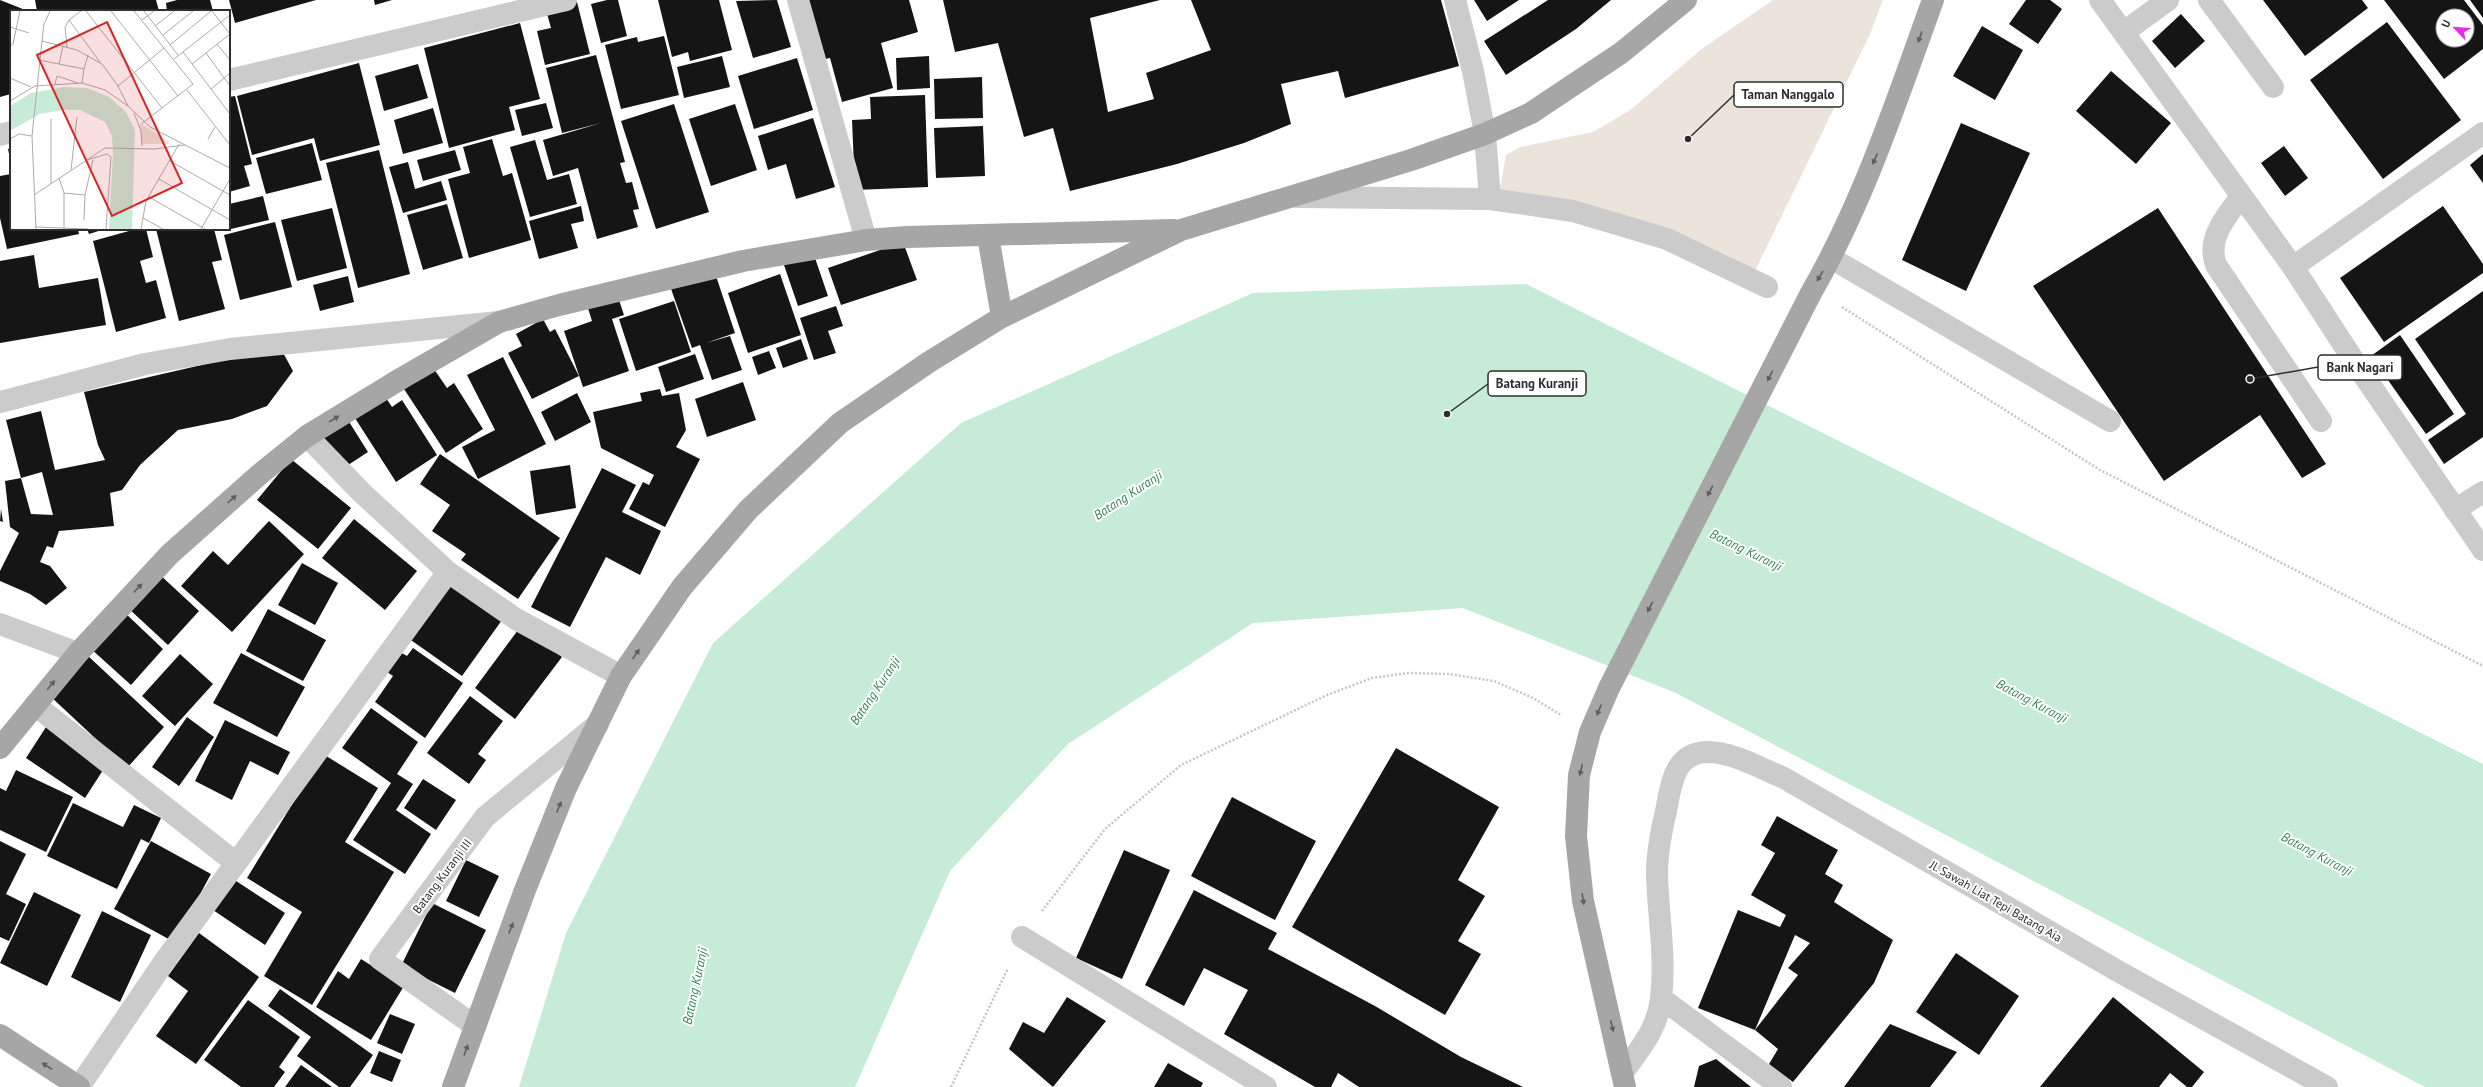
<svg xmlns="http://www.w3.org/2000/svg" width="2483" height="1087" font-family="'PT Sans',sans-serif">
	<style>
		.green { fill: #ece3db }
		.water { fill: #c6ecd7 }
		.building { fill: #151515; fill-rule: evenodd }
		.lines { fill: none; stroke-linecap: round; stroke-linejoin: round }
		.path { stroke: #c5c5c5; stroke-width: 2.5; stroke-dasharray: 2 2; stroke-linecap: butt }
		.minor { stroke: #cbcbcb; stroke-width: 22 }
		.major { stroke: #a6a6a6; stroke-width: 22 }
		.oneway { fill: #5e5e5e }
		.labels { text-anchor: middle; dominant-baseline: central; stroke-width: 4; stroke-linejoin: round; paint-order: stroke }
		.street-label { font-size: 12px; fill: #2e2e2e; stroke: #fff }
		.water-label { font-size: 13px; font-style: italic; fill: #368457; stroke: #fff }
		.inset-road { fill: none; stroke: #ababab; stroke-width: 1 }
		.view { fill: #d62828; fill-opacity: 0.15; stroke: #d62828; stroke-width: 2 }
		.inset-edge { fill: none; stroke: #2e2e2e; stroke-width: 2 }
		.leader { fill: none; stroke: #2e2e2e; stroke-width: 1.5 }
		.callout-dot { fill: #2e2e2e; stroke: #fff; stroke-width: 1.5 }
		.callout { fill: #fff; stroke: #2e2e2e; stroke-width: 1.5 }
		.callout-label { font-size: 13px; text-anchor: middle; font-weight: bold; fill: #2e2e2e }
	</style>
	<rect width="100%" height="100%" fill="#fff"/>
	<path class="green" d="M1773,0H1883L1870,34L1751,279L1667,239L1498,200L1506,155L1520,147L1593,132L1629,111L1703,48Z"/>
	<path class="water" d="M1526,284L2483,764V1087H2425L1676,693L1463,608L1253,623L1068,744L950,871L855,1087H519L566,933L713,643L961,423L1253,293Z"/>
	<path class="building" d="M0,0L28,11H11V94L0,97Z
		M35,0H156L159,11H37Z
		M177,0H210L213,11H167L166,3Z
		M229,0H316L235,23Z
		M374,0H392L375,5Z
		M607,0H618L627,36L601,43L591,4Z
		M658,0H719L732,50L690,61L688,52L672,57Z
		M777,0L791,47L753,58L736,1Z
		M804,0H909L918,32L881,43L893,88L842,102L830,58L821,60Z
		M943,0H1160L1090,18L1108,112L1154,99L1146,73L1211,50L1191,0H1441L1459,66L1345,98L1338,71L1281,84L1291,124L1244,143L1177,164L1070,191L1053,128L1024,137L998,43L955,52Z
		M1474,0H1519L1487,21Z
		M1548,0H1611L1576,29L1506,75L1484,41Z
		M2026,0H2050L2062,9L2038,44L2009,24Z
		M2263,0H2362L2368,8L2305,56Z
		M2384,0H2464L2483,25V49L2444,79ZM2443,16H2467V40H2443Z
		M2470,0H2483V18Z
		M577,2L590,54L545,65L537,31L551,28L546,10Z
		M2181,14L2205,41L2175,68L2152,41Z
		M2387,22L2461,120L2383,179L2310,80Z
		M520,23L540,99L509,107L515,130L449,148L424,48Z
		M1982,26L2023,50L1995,100L1953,76Z
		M664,36L679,95L621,109L605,45L637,37L638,42Z
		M596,55L625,162L620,163L626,183L632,182L639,209L633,210L638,227L597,239L578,168L553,176L543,140L601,123L562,133L546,68Z
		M722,56L730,87L684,98L677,67Z
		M929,56L930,88L897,90L896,58Z
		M797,58L813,110L754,129L738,76Z
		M359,63L380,145L320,161L314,138L252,155L237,96Z
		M418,64L428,98L384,111L375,76Z
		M2111,71L2171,123L2136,164L2076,111Z
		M982,77L983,118L935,119L934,79Z
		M925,95L928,187L855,190L852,120L871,119L870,97Z
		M235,96L252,164L244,166L250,186L229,192V97Z
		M546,103L553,128L522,136L515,110Z
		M674,104L709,212L656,229L621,121Z
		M735,104L757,170L711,186L689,119Z
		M433,108L443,143L403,154L394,120Z
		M813,118L835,187L796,199L786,164L768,170L758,136Z
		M1961,123L2030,153L1966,291L1902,260Z
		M983,126L985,176L936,178L934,128Z
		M492,139L503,176L512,173L531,240L469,258L448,179L470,173L463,147Z
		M535,140L547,180L569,174L577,204L530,217L510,147Z
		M312,143L322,180L266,194L256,158Z
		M2284,146L2308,178L2285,196L2261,163Z
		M11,148V159H10L8,149Z
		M379,150L410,274L358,288L326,163Z
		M455,150L461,170L423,181L417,160Z
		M2483,154V183L2470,165Z
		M408,162L415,189L441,181L447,200L403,213L389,167Z
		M11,174V229H78L79,234L7,249L0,218V176Z
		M263,196L269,220L231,229L229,204Z
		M447,204L463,258L423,270L407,215Z
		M581,206L584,221L571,224L578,248L539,259L529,221Z
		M2443,206L2483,264V273L2384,342L2340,278Z
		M332,208L347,268L297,281L281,220Z
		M2158,208L2326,464L2302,478L2260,415L2164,481L2033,286Z
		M275,222L292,287L240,300L224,235Z
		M87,229H105L89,234Z
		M136,229H146L153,257L140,261L146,283L156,280L166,318L116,332L93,241Z
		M156,229H214L222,260L212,262L225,309L179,321Z
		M903,242L917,280L841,305L828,268Z
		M34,255L39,288L98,278L106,325L0,343V261Z
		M814,255L828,296L798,306L784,265Z
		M714,270L735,333L706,343L730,336L742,370L712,380L700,345L692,348L670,286Z
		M780,274L801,335L748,353L728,293Z
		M348,276L354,302L320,311L313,285Z
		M2483,291V437L2444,464L2428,440L2466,414L2415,339Z
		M617,294L624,315L612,319L629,371L583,387L564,331L592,321L587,305Z
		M674,301L691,352L636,371L619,319Z
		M836,306L843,326L828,331L836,353L814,360L800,318Z
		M543,319L550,332L555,329L579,376L532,399L508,353L522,346L516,334Z
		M2400,335L2454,414L2426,434L2371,356Z
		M801,339L808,359L783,368L776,348Z
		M280,347L293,371L267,406L232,419L178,430L140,465L122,490L110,493L114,526L59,531L53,548L47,546L40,562L50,566L67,588L46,605L30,594L0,581V571L19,533L10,527L5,481L21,478L31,514L53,515L42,472L21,478L6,420L41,411L55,470L105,460L98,445L84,392Z
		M769,351L776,368L758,375L752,357Z
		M695,354L704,379L666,392L658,367Z
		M503,357L546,444L478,479L462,447L495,430L467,375Z
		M434,369L447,388L454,383L483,429L446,453L404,389Z
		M743,382L756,420L707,437L695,399Z
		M660,389L662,396L679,393L686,430L676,447L700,459L665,527L629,509L643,482L649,485L654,475L601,448L593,412L642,401L640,393Z
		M577,393L591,422L555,441L541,412Z
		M384,395L392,407L402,400L437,455L396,482L353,415Z
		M346,417L368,452L342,469L319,434Z
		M440,454L560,538L518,599L461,560L466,554L432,531L450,505L420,484Z
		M291,459L351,508L318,549L257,500Z
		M570,465L576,508L536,515L530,471Z
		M602,468L636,485L622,512L661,531L640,575L606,557L570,627L531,607Z
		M1,509L3,522L0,521Z
		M354,519L417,571L385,610L322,558Z
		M269,521L304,554L232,632L181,586L213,551L228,565Z
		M302,563L338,583L315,625L278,605Z
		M158,573L199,611L168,645L127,607Z
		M448,581L502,620L462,676L408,638Z
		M268,609L326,640L303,681L246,651Z
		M123,611L163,649L131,685L90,648Z
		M521,626L562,657L515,719L475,688Z
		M413,648L463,683L425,738L375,702L393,676L387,672L400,652L407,656Z
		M241,653L305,687L277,737L213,703Z
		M86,654L164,727L127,768L49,695Z
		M180,654L213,684L175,726L142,696Z
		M470,696L503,721L478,754L486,760L469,784L427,753Z
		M371,708L418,742L397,774L413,784L396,810L431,834L405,874L353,840L391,783L342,748Z
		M187,717L214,737L179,786L152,767Z
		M225,720L290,752L278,775L250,761L232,800L195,781Z
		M46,727L105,767L85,798L26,758Z
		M1396,748L1499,807L1458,880L1485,896L1458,941L1481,954L1445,1015L1292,927Z
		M323,754L378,788L345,842L394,872L312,1005L264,976L302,912L247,878Z
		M16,770L73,797L46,852L0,830V788L6,791Z
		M423,779L456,800L436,830L404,808Z
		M1232,797L1316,841L1275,920L1191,876Z
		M73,803L123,827L134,805L161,818L149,843L141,839L117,889L47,856Z
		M1777,816L1838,850L1825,874L1843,885L1834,902L1893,940L1874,983L1793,1082L1769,1064L1778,1049L1755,1030L1698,1008L1738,910L1780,927L1786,915L1751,895L1775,853L1761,845ZM1795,935L1810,943L1788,968L1798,975L1755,1030Z
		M0,841L26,854L6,894L26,904L9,941L0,937Z
		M151,841L211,874L174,942L114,909Z
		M1124,850L1170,870L1122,979L1076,958Z
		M466,860L499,876L479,917L446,901Z
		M233,879L285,913L265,945L213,910Z
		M1194,890L1277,933L1268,949L1375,1006L1461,1057L1523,1087H1359L1338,1073L1331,1087H1315L1224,1034L1248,990L1204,968L1184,1006L1145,985Z
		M34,892L81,915L47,986L0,963Z
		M432,903L486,930L455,993L401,966Z
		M102,911L151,935L120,1002L71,977Z
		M199,933L259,977L196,1064L156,1036L188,991L168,976Z
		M1956,953L2019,996L1979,1055L1916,1012Z
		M361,959L404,986L371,1040L316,1007L338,971L349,979Z
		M280,989L373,1055L350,1087H339L297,1056L311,1037L268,1006Z
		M1067,997L1106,1021L1053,1087L1009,1049L1023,1022L1044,1033Z
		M2113,997L2204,1072L2192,1087H2187L2170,1073L2159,1087H2040Z
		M248,1000L300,1037L279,1067L285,1072L274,1087H241L204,1060Z
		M390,1014L415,1024L402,1054L377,1043Z
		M1890,1024L1957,1052L1930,1087H1844Z
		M379,1051L401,1060L392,1082L370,1073Z
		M1716,1059L1751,1087H1694L1699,1066Z
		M1168,1063L1203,1083L1201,1087H1154Z
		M301,1065L332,1087H285Z"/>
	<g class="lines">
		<path class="path" d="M1842,307L2100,470L2483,666
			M1042,911L1105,829L1181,765L1327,695L1372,678L1408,673L1449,674L1494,681L1533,698L1561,715
			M951,1087L1008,968"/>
		<path class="minor" d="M798,0L866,240
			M1455,0L1473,71L1485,134L1490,199
			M2100,0L2293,267L2360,370L2483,550
			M2209,0L2273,87
			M2124,32L2168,0
			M229,80L566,0
			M0,135L11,132
			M2241,196C2227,216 2206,238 2216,265L2321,421
			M1298,197L1490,199L1573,211L1667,239L1767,287
			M1831,258L2110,421
			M2293,267L2483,133
			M0,402L145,364L230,349L499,322
			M2455,510L2483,492
			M448,572L516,619L621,676
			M0,624L78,653
			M35,705L236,863
			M1022,937L1266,1087
			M1661,998L1781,1087
			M475,1026L380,959L485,817L598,724
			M1623,1072C1640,1049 1658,1028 1661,998C1666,957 1658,915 1657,874C1657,852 1661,832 1666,811C1671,786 1673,753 1707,752C1733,752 1760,768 1784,778L2116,970L2327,1087
			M79,1087L164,962L448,572L362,493L307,436"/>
		<path class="major" d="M988,236L1002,317
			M0,748L78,653L170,554L260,474L307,436L402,378L499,322L559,305L743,261L866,240L907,237L1174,230
			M0,1035L79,1087
			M453,1087L525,890L566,788L621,676L682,587L748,510L840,423L929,362L1002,317L1181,230L1411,160L1485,134L1531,113L1621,53L1686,0
			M1625,1087L1583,901L1576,836L1579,775L1590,732L1609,688L1811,293C1864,201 1897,99 1933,0"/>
	</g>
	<defs><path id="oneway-solid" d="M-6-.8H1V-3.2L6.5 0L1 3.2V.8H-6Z"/></defs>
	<g class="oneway">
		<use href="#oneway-solid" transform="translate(1920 37) rotate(110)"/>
		<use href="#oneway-solid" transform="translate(1875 159) rotate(114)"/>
		<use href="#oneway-solid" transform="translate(1820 276) rotate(120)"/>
		<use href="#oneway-solid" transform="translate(1770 376) rotate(117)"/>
		<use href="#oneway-solid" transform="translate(334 419) rotate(-32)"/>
		<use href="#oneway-solid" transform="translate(1710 491) rotate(117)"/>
		<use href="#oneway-solid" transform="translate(232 499) rotate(-42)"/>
		<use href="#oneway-solid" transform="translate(138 588) rotate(-47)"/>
		<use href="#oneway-solid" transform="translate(1650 607) rotate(117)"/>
		<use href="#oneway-solid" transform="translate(636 654) rotate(-56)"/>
		<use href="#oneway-solid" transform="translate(51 685) rotate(-51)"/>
		<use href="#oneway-solid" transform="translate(1599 710) rotate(113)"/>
		<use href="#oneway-solid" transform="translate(1581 770) rotate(103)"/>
		<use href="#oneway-solid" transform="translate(559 807) rotate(-68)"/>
		<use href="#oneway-solid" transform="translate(1583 899) rotate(81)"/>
		<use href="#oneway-solid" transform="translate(511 928) rotate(-69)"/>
		<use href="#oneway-solid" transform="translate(1612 1026) rotate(77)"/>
		<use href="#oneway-solid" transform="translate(466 1050) rotate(-70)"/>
		<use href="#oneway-solid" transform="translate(47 1066) rotate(-147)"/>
	</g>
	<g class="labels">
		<g class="street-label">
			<text transform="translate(442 876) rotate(-53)">Batang Kuranji III</text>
			<text transform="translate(1996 901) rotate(30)">Jl. Sawah Liat Tepi Batang Aia</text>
		</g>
		<g class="water-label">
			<text transform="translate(1128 495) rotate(-33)">Batang Kuranji</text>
			<text transform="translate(1746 550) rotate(26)">Batang Kuranji</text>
			<text transform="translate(875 691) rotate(-56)">Batang Kuranji</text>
			<text transform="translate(2032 701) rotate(28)">Batang Kuranji</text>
			<text transform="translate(2317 854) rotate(28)">Batang Kuranji</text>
			<text transform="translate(695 986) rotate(-78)">Batang Kuranji</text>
		</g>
	</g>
	<g transform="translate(10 10)">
		<rect width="220" height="220" fill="#fff"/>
		<path d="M133,115L159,132V134H132L130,116Z" fill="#ece3db"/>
		<path d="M54,77L77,78L99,87L116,102L125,120L122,219H99L103,142L102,126L95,112L70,100H53L30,104L0,121V96L21,83Z" fill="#c6ecd7"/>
		<path class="inset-road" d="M71,1L59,10L90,52M76,1L152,98M101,1L168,86M124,1L183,74L130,115M134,1L168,45M202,1L220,24M132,10L144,1M145,16L164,1M0,17L19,23M153,25L183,1M32,31L34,14L40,1M207,34L220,50M160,35L201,1M0,36L3,34L10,1M57,37L55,17L59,10M173,42L220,104M196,43L220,76M164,49L220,5M29,50L74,59L78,45M49,54L53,36M182,54L220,24M0,68L21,77M72,73L74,59M45,74L47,66L68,73M25,76L72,73L95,80L118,96L140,117L220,158M108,76L154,38M201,79L220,63M177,80L220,135M0,91L25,76M124,103L131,121L132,136M0,129L9,124L22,126M198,129L205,117M77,150L97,144L101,147L96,219M160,151L220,185M61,160L67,107M49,168L54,183V218M149,169L220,210M41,174V109M54,183L75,185M24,185L95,138L144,139L175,135M139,187L195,219M133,208L153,219M74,210L75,185L83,150M25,217L78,219M26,219L22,126L32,31L67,40L92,54L108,76L118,96M131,219L136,191L169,134M191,219L220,169"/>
		<path class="view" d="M97,12L172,173L102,206L27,45Z"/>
		<rect width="220" height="220" class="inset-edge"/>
	</g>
	<path class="leader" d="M1688 139L1734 95M2250 379L2318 367M1447 414L1488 384"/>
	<g class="callout-dot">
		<circle cx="1688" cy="139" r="4"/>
		<circle cx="2250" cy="379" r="4"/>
		<circle cx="1447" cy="414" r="4"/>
	</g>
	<g class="callout">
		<rect x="1734" y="82" width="109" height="25" rx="4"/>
		<rect x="2318" y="355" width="84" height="25" rx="4"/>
		<rect x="1488" y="371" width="98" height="25" rx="4"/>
	</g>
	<g class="callout-label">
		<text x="1788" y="99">Taman Nanggalo</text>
		<text x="2360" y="372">Bank Nagari</text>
		<text x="1537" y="388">Batang Kuranji</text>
	</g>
	<g transform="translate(2455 28) rotate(295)"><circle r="19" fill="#ffffff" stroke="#ababab"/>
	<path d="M0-3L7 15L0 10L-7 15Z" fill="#e22ce9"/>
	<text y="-6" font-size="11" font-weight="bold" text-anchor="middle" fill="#2e2e2e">U</text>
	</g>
</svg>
